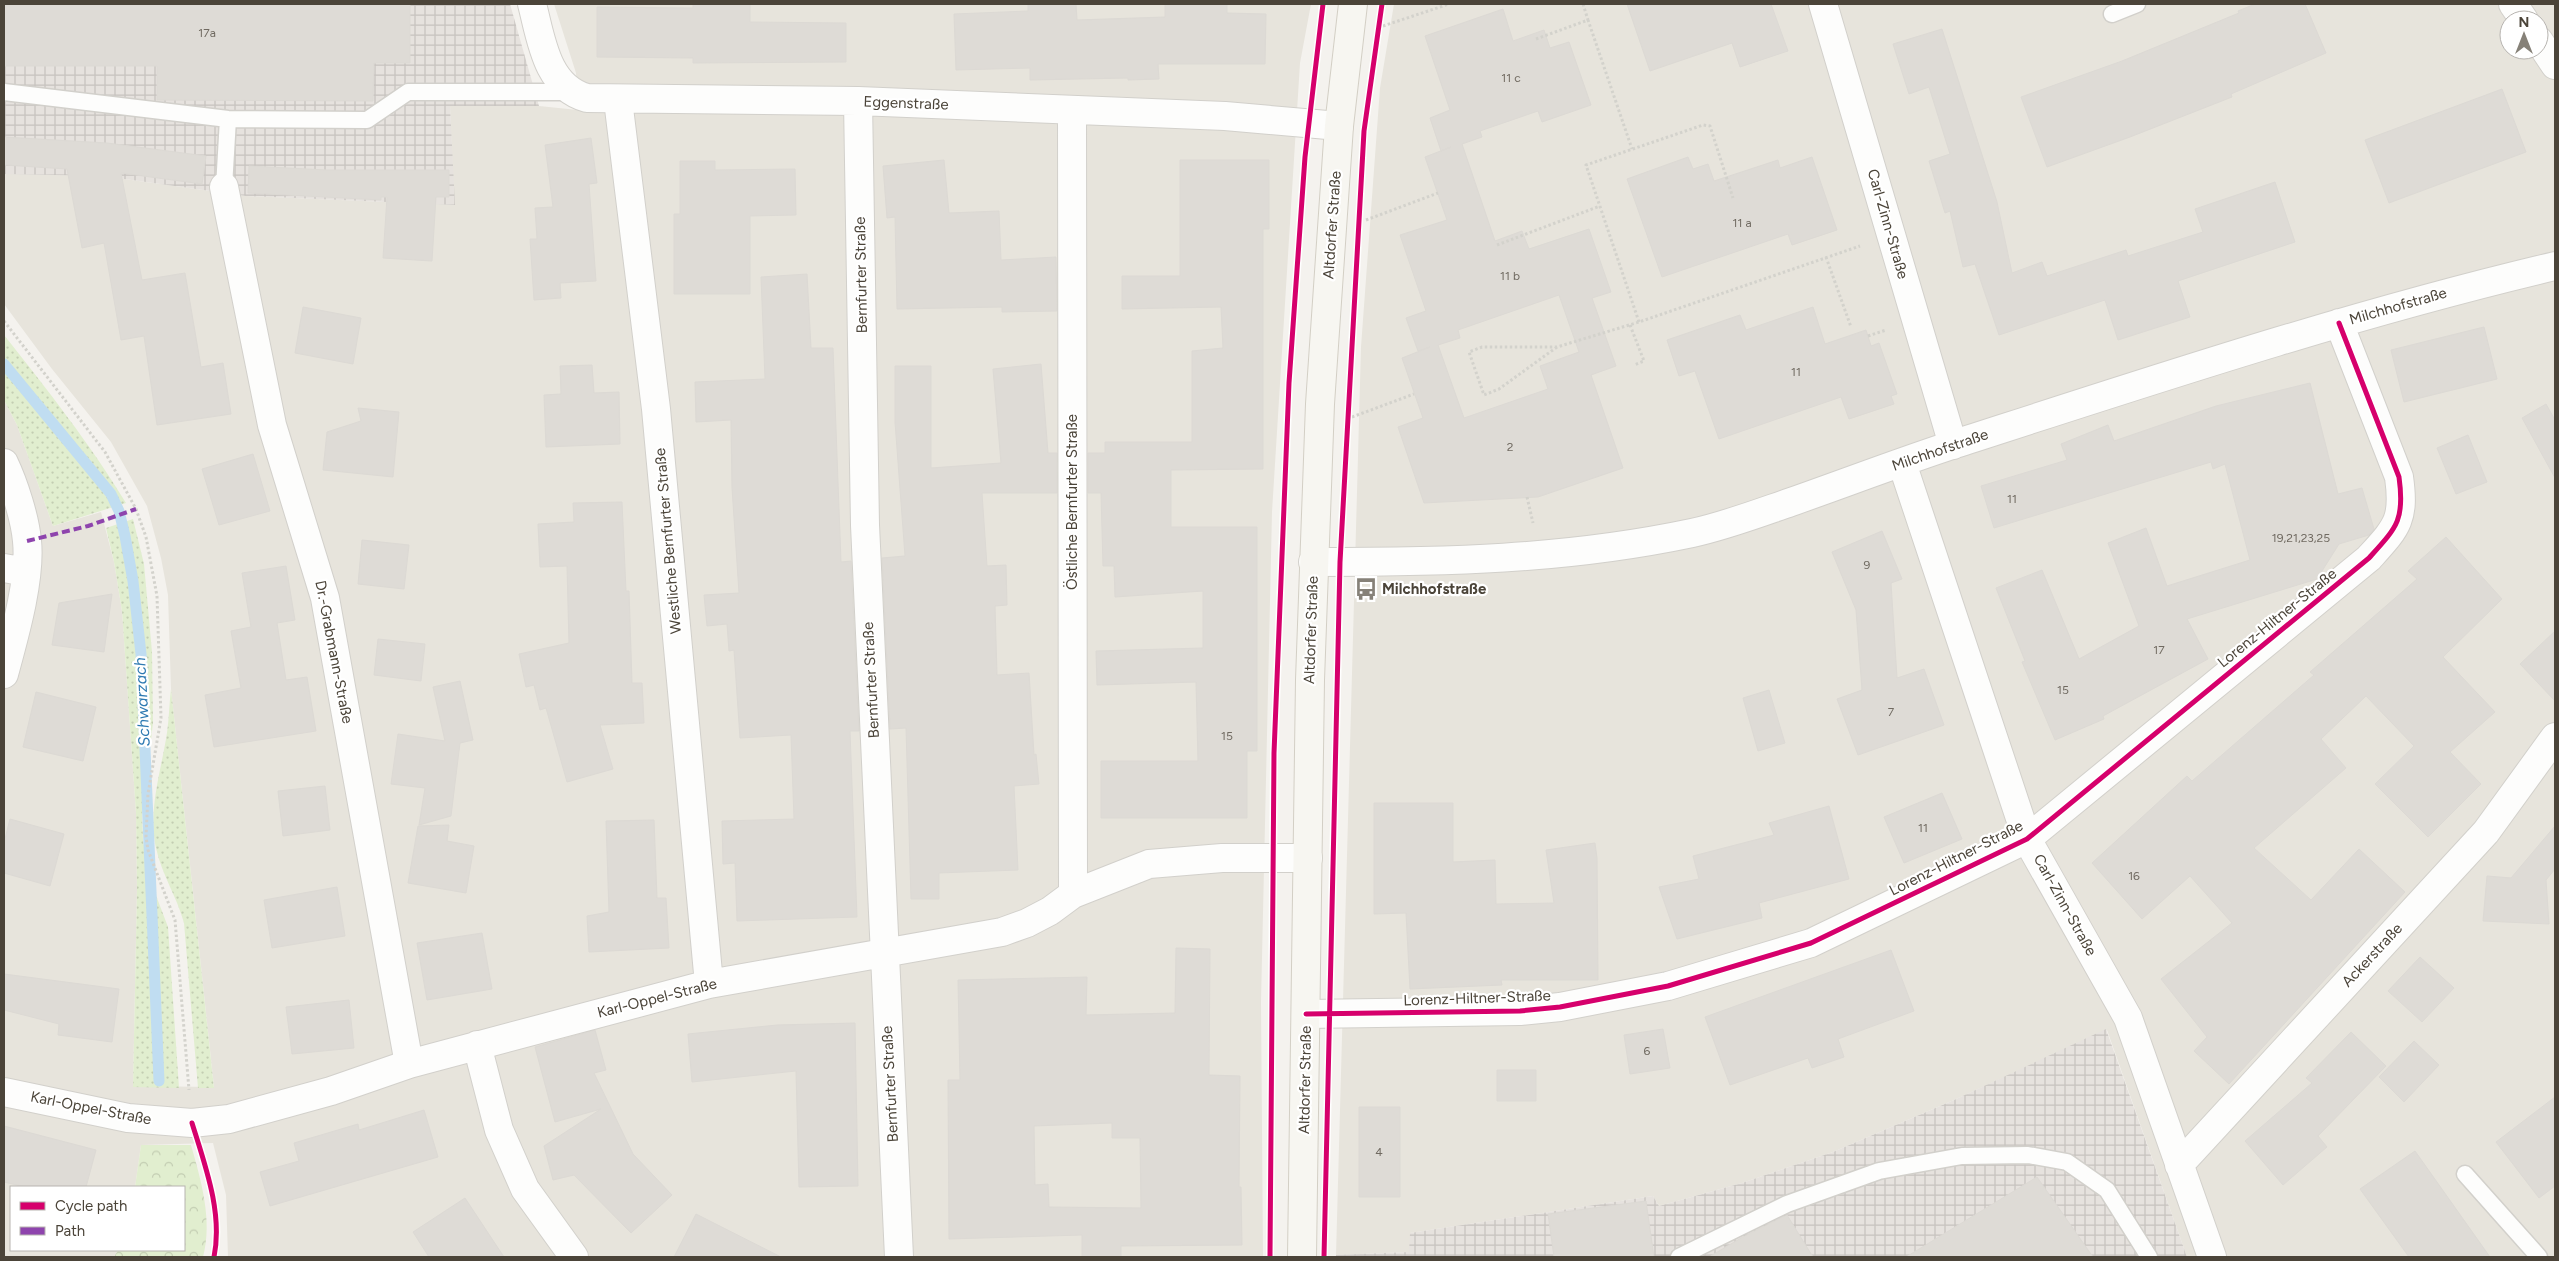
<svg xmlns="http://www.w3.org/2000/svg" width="2559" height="1261" font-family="Figtree,sans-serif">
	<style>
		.residential { fill: #e7e4dc; fill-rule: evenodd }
		.industrial { fill: url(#industrial-grid) }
		.grass { fill: url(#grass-dots) }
		.park { fill: url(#park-crowns) }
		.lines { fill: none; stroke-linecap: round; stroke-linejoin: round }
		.stream { stroke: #c0ddf1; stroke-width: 11 }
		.building { fill: #dedbd6; stroke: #dcd9d4; fill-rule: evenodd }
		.service-casing { stroke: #d2d0cb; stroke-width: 19 }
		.minor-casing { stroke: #d2d0cb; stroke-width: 30 }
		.secondary-casing { stroke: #d3cfc5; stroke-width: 30 }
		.path { stroke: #d3d2cc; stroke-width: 3; stroke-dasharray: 2.5 2.5; stroke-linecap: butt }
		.service { stroke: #fdfdfc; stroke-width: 16 }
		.minor { stroke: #fdfdfc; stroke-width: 28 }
		.secondary { stroke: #f7f6f1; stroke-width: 28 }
		.quiet { stroke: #8e44ad; stroke-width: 4; stroke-dasharray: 8 4; stroke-linecap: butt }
		.cycleway-casing { stroke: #fff; stroke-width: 8 }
		.cycleway { stroke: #d6006c; stroke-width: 5 }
		.labels { text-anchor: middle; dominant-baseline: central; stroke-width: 4.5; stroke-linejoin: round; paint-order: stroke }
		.number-label { font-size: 12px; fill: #706a61 }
		.street-label { font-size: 15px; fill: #4b4439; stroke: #fff }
		.poi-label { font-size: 15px; font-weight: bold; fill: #4b4439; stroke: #fff; text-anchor: start }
		.water-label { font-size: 16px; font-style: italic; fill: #2e7ab2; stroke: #fff }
	</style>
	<defs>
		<pattern id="industrial-grid" width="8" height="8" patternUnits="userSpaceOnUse" patternTransform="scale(1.25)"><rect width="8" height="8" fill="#e6e2de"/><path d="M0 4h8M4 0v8" fill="none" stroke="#c7c3bf"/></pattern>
		<pattern id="grass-dots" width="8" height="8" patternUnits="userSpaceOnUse" patternTransform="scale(1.25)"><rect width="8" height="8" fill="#e1eecf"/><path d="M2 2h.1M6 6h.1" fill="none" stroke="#c3cdb2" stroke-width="1.8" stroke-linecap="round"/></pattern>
		<pattern id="park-crowns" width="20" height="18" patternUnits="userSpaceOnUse" patternTransform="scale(1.25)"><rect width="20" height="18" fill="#e1eecf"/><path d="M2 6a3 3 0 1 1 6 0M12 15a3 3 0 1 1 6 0" fill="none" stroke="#c3cdb2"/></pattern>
	</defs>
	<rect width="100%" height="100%" fill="#f4f2ee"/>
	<path class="residential" d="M554,4H1311L1300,63L1272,512L1261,1002L1263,1257H228L226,1195L213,1143L141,1145L135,1187H11V1250H118L114,1257H4V400L17,425L53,526L101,512L114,562L122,611L136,813L137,889L133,1086L214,1087L171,689L168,595L161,558L147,506L111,442L52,369L4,304V174L103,176L246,196L454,205L450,106H539L578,110L576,73Z
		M1394,4H2555V1257H2187L2107,1030L1954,1100L1833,1152L1742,1183L1659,1206L1653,1196L1410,1233V1252L1336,1255L1361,347L1380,88ZM2509,20H2539V50H2509Z"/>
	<path class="industrial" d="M4,4H510L539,106H450L455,205L246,196L103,176L4,174Z
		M2106,1029L2187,1257H1336V1255L1409,1252L1410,1233L1653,1196L1659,1206L1742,1183L1833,1152L1954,1100Z"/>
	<path class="grass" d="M4,335C49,392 88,441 126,503L53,526L17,425L4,400Z
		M133,519L144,564L152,652L153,723L142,815L143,840L149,877L168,927L179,1088L133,1087L137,889L136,813L122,611L114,562L106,528Z
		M171,689L214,1088H198L184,923C177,897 162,875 156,848C148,812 160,774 166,739C169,723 169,706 171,689Z"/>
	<path class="park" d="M141,1145H191C201,1180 213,1221 203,1257H114L118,1250H184V1187H135Z"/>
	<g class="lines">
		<path class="stream" d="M4,364L111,494L119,511L125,536L133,581L141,654L159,1081"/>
	</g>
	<path class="building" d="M4,4H410V63H374L373,101L157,100V66H4Z
		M693,4H750V22L846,23V62L693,63V58L597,57V7L693,8Z
		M1028,4H1076L1077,20L1165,17V4H1227V13L1266,14L1265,64H1158L1159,79L1128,80V78L1030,80V68L956,70L954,14L1028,11Z
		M1627,4H1771L1788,51L1740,67L1732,43L1650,71Z
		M2255,4H2305L2326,53L2231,94L2232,97L2130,137L2047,167L2021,97L2122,61L2239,13L2238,11Z
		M1503,9L1513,41L1544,30L1550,48L1569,42L1591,105L1542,122L1538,111L1480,131L1482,137L1462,144L1495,241L1522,231L1529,249L1589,229L1611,292L1592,298L1616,366L1591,375L1623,468L1538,497L1424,503L1398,427L1423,418L1402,358L1430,347L1418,351L1406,318L1426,311L1400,235L1447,220L1425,157L1451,147L1441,151L1430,118L1450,110L1425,36ZM1559,295L1579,352L1540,366L1548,389L1464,418L1438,345L1460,338L1458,330Z
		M1942,29L1997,202L2012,273L2042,262L2047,276L2126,250L2128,256L2203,232L2195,209L2275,182L2295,242L2178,281L2190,317L2118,340L2105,300L1999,335L1975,264L1963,267L1950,211L1945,213L1929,161L1950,154L1929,87L1909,94L1893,44Z
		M2502,89L2526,152L2389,203L2365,140Z
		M4,137L107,143L206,156L202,184L121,173L142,280L185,273L201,367L223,363L231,414L157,425L144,336L121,340L104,243L82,248L67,169L4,165Z
		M591,138L597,183L589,184L596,281L560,283L561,298L534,300L530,239H537L535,208L553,207L545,145Z
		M1688,157L1693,169L1708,164L1714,181L1778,160L1780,168L1812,157L1837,230L1792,245L1788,234L1662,277L1627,179Z
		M944,160L949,213L999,211L1001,260L1056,257L1057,311L1002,312V307L897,309L895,217L887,218L883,166Z
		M1180,160H1269V229H1263V469L1171,470V527H1257V751H1247V818H1101V761H1198L1196,682L1097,685L1096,651L1203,648V591L1115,597L1114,566H1103L1101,493H1088V453H1105V442H1192V351L1223,348L1221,307L1122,309V276H1180Z
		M680,161H715V170L795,169L796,215L750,216V294H674V214H680Z
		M249,166L327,170H449V197H436L432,261L383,258L387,197H381V200L248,193Z
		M807,274L811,348H833L841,562L851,561L859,731H850L857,917L737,921L735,863L723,864L722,821L794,819L791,735L740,738L734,650L729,651L727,624L707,626L704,595L739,593L732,488L731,420L696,422L695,382L765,379L761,277Z
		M303,307L361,318L353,364L295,353Z
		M1813,307L1825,344L1866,330L1871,346L1879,343L1897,394L1891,396L1894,404L1849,419L1841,397L1719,439L1695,371L1679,376L1667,340L1740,315L1746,330Z
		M2484,327L2497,379L2404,402L2391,350Z
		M1041,364L1048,453H1057V493H982L987,566L1006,565L1007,605L995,606L997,675L1029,673L1034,755L1036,754L1039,784L1014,786L1018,870L939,873V899H911L906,728L890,729L882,558L905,556L895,422V366H931V468L1001,463L993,369Z
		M592,365L594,393L619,392L620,444L546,447L544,395L561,394L560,366Z
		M2310,383L2338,494L2362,488L2374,529L2369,535L2339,544L2317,579L2187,619L2208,659L2103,716L2104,719L2055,740L2022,662L2025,661L1996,588L2042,570L2079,659L2139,626L2108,543L2146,528L2167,586L2250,560L2225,464L2213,469L2211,462L1994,528L1981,486L2067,460L2061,444L2108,425L2114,441L2216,406Z
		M2546,404L2555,420V478L2522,418Z
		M358,408L399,412L393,477L323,470L327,432L361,421Z
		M2468,435L2487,482L2456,494L2437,448Z
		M253,454L270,511L219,525L202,469Z
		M622,502L626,591H629L632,683H642L644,723L600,725L613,769L567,782L546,708L540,710L534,685L526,687L519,654L569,643L567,566L540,567L538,524L574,522L573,503Z
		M1882,531L1902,579L1891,583L1897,678L1924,669L1944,725L1858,755L1837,699L1862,690L1856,610L1832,552Z
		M2446,537L2502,599L2443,657L2495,712L2450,752L2481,784L2428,837L2375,784L2414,746L2366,696L2321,739L2346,768L2254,848L2311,900L2359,849L2405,892L2229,1084L2194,1051L2207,1037L2161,979L2232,923L2190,876L2142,919L2092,863L2187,776L2192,781L2314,675L2310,672L2417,579L2408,571Z
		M362,540L409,545L404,589L358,584Z
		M286,566L295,620L277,623L286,680L307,677L316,731L214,747L205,695L241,688L231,631L251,627L242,573Z
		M112,594L104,652L52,645L59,603Z
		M2555,631V701L2520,664Z
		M378,639L425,644L421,681L374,675Z
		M460,681L473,740L460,743L451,816L419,825L425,788L391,784L398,734L445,741L433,687Z
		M1769,690L1785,743L1758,751L1743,698Z
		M36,692L96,707L83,761L23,747Z
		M325,786L330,830L283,836L278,791Z
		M1942,793L1962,839L1904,863L1884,817Z
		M1374,803H1453V862L1495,860L1496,904L1554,903L1546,850L1595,843L1597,858L1598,980H1501L1502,985L1410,989L1406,913L1374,914Z
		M1829,806L1849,879L1759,903L1762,918L1677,939L1659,887L1699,879L1693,856L1774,835L1769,823Z
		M10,819L64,834L50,886L4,873V843Z
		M654,820L657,898H666L669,948L589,952L587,916L609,912L606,821Z
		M449,825L447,841L474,846L466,893L408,883L418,826Z
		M2555,826V869L2546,880L2549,924L2483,921L2487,876L2511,878Z
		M337,887L345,936L272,948L264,900Z
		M482,933L492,989L427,1000L417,943Z
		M1176,948L1210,949L1209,1075L1240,1076L1239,1187H1241L1242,1245L1121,1246V1257H1082V1235L949,1239L948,1080H960L958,980L1087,977L1086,1015L1175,1013ZM1112,1123V1138H1140L1141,1208L1049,1207L1048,1184L1035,1185L1034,1126Z
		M1891,950L1914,1011L1838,1039L1844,1057L1812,1068L1808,1058L1730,1085L1705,1017Z
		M2420,957L2454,988L2422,1022L2388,991Z
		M4,974L119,989L112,1042L58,1035L59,1024L4,1010Z
		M349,1000L354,1048L292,1054L286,1007Z
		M855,1023L858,1186L799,1187L796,1071L692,1082L688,1034L777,1025Z
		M1663,1029L1670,1068L1630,1074L1624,1035Z
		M595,1030L606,1070L594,1073L633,1154L672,1195L631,1233L574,1175L553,1180L544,1146L601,1109L555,1122L535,1047Z
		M2351,1032L2386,1066L2318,1136L2327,1147L2283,1185L2245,1141L2312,1083L2306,1078Z
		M2414,1041L2439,1065L2404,1102L2379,1077Z
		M1497,1070H1536V1101H1497Z
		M2555,1097V1186L2539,1198L2496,1142Z
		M1359,1107H1400V1197H1359Z
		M424,1110L438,1157L270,1206L260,1172L299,1161L294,1143L358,1124L359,1130Z
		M4,1126L96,1150L86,1187H25L4,1182Z
		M2415,1151L2490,1257H2409L2360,1189Z
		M2037,1177L2093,1257H1906Z
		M465,1198L504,1257H429L413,1232Z
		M1646,1201L1654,1257H1554L1548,1214Z
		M696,1214L781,1257H674Z
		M1787,1215L1813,1257H1709L1741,1238Z"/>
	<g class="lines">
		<defs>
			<path id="service" d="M2112,14L2137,4
				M4,92L228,119L367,120L408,92H572
				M224,187L228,119
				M2465,1174L2539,1257
				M1679,1257L1787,1204L1879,1171L1962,1156L2028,1155L2067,1162L2107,1190L2149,1257"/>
			<path id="minor" d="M532,4C541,38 546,87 587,98L858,101L1225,116L1339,126
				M1823,4L1953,445
				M2513,4L2524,20
				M2539,41L2555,65
				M618,100L656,409L709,984
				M858,101L865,525L899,1257
				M1072,110L1073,894
				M224,187L272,425L325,598L409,1064
				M4,463C14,484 25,518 27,541C31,579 14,637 4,674
				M1902,463L2027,839L2128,1018L2212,1257
				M1313,562C1444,562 1564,560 1692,533C1725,526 1759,513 1791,502C1845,483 1900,462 1955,444C2153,380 2352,314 2555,266
				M4,568L26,572
				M1306,1014L1520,1011L1560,1007L1668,986L1811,943L2027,839L2369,558C2397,527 2405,520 2399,477L2339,323
				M477,1045L499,1130L525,1189L574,1257
				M4,1092L128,1118L192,1123L229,1119L331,1091L409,1064L709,984L1002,932L1027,923L1050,911L1073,894L1149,864L1222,858H1308
				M2179,1165L2486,832L2555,737"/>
			<path id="secondary" d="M1302,1257L1310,680L1320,404L1339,126L1353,4"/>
		</defs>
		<use href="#service" class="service-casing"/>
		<use href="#minor" class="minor-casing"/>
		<use href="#secondary" class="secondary-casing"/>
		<path class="path" d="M1583,4L1588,20
			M1383,26L1449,4
			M1536,39L1588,20L1632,149
			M1366,220L1438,193
			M1497,245L1600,206
			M1826,257L1851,327
			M4,321L105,452L136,509L146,537L157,596L161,718L148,794L146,837L148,850L175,920L189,1090
			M1639,322L1586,165L1703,125L1710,126L1733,198
			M1630,325L1644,361L1634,365
			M1868,336L1886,330
			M1557,347L1499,389L1484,395L1469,352L1482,347H1557L1639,322L1860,246
			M1352,417L1414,394
			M1527,497L1533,523"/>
		<use href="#service" class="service"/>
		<use href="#minor" class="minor"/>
		<use href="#secondary" class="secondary"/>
		<path class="quiet" d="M27,541L88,526L136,509"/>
		<defs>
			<path id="cycleway" d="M1306,1014L1520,1011L1560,1007L1668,986L1811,943L2027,839L2369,558C2397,527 2405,520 2399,477L2339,323
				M192,1123C205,1165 223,1213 214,1257
				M1270,1257L1274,753L1289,383L1305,157L1323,4
				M1324,1257L1340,562L1364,131L1382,4"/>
		</defs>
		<use href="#cycleway" class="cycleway-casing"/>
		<use href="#cycleway" class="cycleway"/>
	</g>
	<defs>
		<symbol id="bus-bare" viewBox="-9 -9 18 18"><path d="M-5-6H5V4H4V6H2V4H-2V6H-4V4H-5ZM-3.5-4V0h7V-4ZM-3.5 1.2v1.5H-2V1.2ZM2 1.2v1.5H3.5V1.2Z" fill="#868178" stroke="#fff" stroke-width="2.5" paint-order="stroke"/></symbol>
	</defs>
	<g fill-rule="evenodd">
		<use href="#bus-bare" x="1350" y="573" width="32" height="32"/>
	</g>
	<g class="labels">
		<g class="number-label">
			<text x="207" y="33">17a</text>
			<text x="1511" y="78">11 c</text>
			<text x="1742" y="223">11 a</text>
			<text x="1510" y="276">11 b</text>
			<text x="1796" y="372">11</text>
			<text x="1510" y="447">2</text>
			<text x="2012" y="499">11</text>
			<text x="2301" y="538">19,21,23,25</text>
			<text x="1867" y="565">9</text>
			<text x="2159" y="650">17</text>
			<text x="2063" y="690">15</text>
			<text x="1891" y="712">7</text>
			<text x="1227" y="736">15</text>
			<text x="1923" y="828">11</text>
			<text x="2134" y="876">16</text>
			<text x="1647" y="1051">6</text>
			<text x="1379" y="1152">4</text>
		</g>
		<g class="street-label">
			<text transform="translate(906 103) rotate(2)">Eggenstraße</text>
			<text transform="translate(1888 224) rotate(74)">Carl-Zinn-Straße</text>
			<text transform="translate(1332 225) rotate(-86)">Altdorfer Straße</text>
			<text transform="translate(861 275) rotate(-91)">Bernfurter Straße</text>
			<text transform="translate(2398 306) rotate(-16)">Milchhofstraße</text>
			<text transform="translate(1940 450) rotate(-19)">Milchhofstraße</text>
			<text transform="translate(1072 502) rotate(-90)">Östliche Bernfurter Straße</text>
			<text transform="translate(668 541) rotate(-95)">Westliche Bernfurter Straße</text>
			<text transform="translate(2277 618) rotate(-39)">Lorenz-Hiltner-Straße</text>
			<text transform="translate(1311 630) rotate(-88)">Altdorfer Straße</text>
			<text transform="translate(334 652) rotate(79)">Dr.-Grabmann-Straße</text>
			<text transform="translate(871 680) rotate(-93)">Bernfurter Straße</text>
			<text transform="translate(1956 858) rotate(-27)">Lorenz-Hiltner-Straße</text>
			<text transform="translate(2065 905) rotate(61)">Carl-Zinn-Straße</text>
			<text transform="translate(2372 955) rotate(-47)">Ackerstraße</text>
			<text transform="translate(657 998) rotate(-14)">Karl-Oppel-Straße</text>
			<text transform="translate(1477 998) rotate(-2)">Lorenz-Hiltner-Straße</text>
			<text transform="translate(1305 1080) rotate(-89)">Altdorfer Straße</text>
			<text transform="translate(890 1084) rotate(-93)">Bernfurter Straße</text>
			<text transform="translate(91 1108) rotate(11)">Karl-Oppel-Straße</text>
		</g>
		<g class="poi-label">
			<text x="1382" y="589">Milchhofstraße</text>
		</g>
		<g class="water-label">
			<text transform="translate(142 702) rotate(-93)">Schwarzach</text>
		</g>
	</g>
	<rect width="2559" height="1261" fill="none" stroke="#4b4439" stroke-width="10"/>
	<rect x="10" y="1186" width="175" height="65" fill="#ffffff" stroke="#b7b4b0"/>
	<rect x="20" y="1202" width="25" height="8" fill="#d6006c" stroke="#b7b4b0"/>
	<text x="55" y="1211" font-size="15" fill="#4b4439">Cycle path</text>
	<rect x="20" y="1227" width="25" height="8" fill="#8e44ad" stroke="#b7b4b0"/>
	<text x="55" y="1236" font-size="15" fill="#4b4439">Path</text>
	<g transform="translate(2524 35)"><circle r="24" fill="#ffffff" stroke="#b7b4b0"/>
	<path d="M0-4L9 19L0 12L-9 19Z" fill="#868178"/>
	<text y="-8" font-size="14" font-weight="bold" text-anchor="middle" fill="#4b4439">N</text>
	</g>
</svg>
